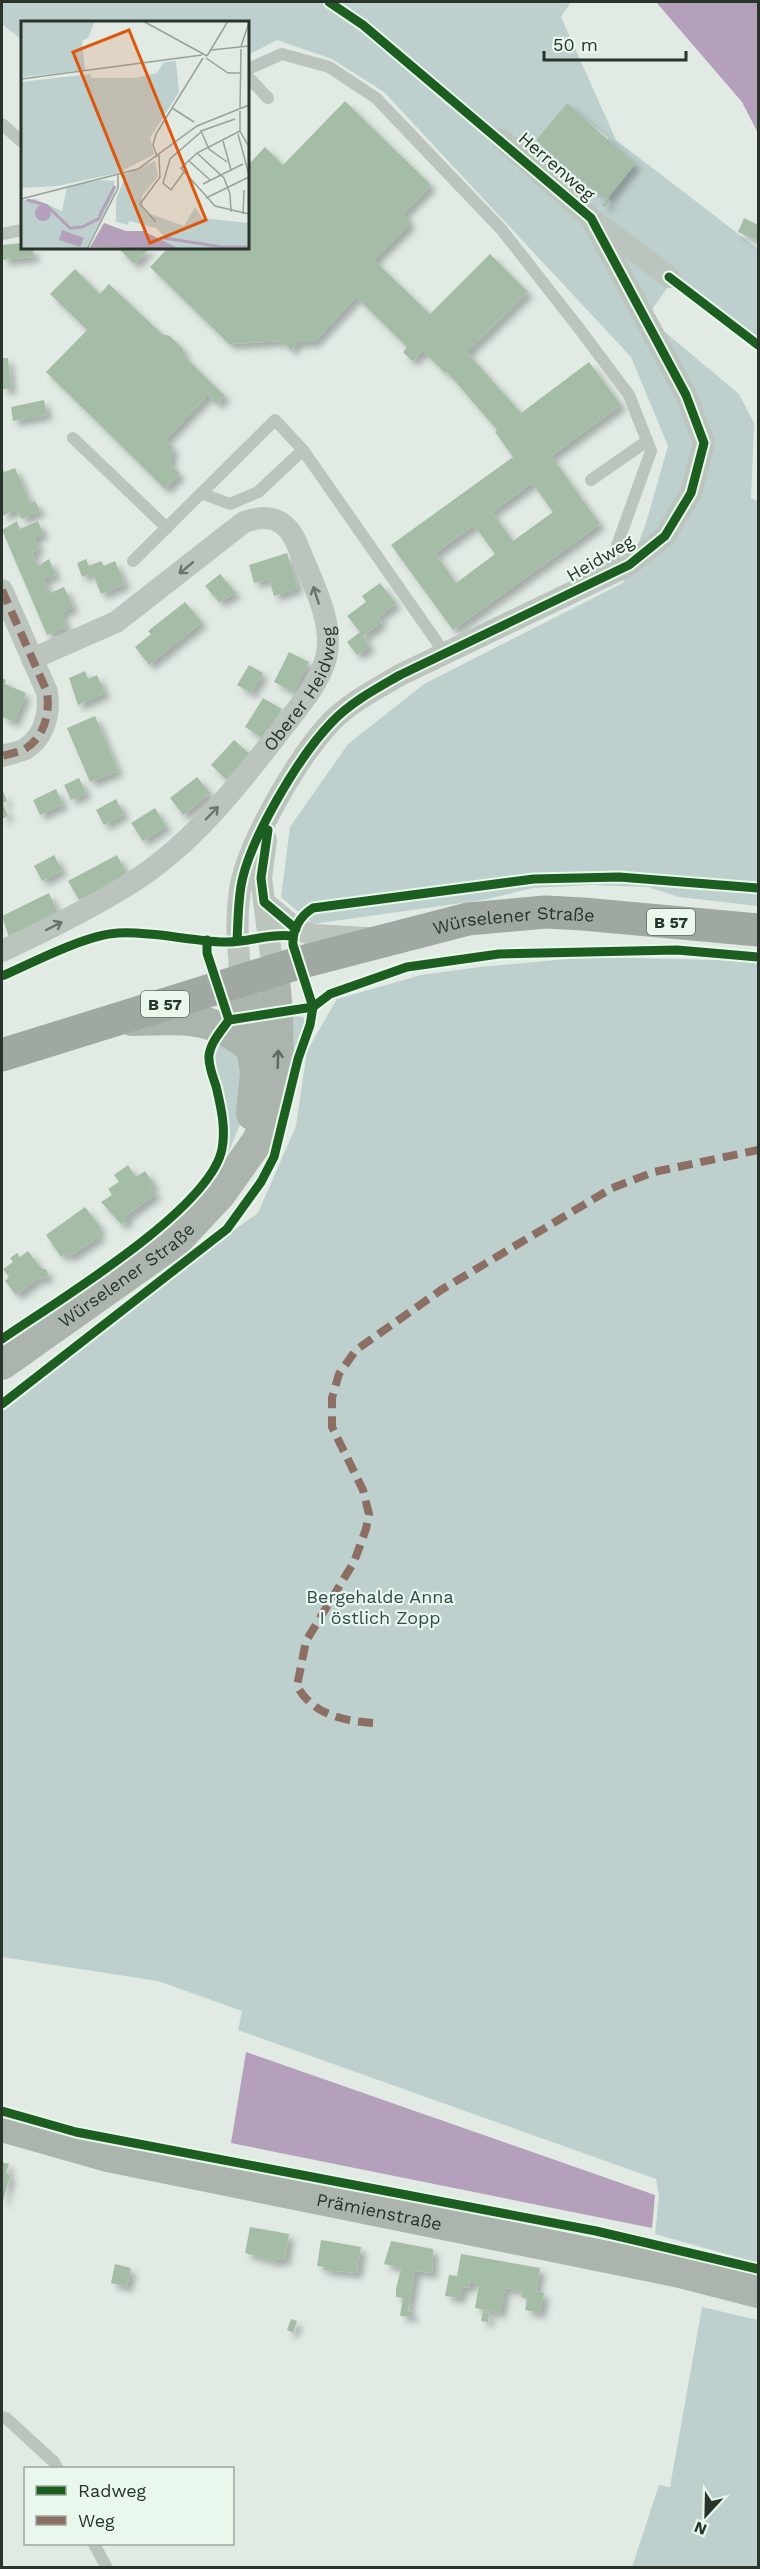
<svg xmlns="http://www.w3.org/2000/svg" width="760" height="2569" font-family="'Work Sans',sans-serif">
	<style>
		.green { fill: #bdd0ce; fill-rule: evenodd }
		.water { fill: #b4a0bb }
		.building { fill: #a5bda6; fill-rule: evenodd; filter: url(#shadow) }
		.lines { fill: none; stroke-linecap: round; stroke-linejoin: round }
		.service { stroke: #bbc4bd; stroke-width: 12 }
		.minor { stroke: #bbc4bd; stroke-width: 22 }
		.secondary { stroke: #abb5ad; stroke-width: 32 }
		.primary { stroke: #a0a9a1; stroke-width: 33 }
		.quiet { stroke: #8d6e63; stroke-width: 8; stroke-dasharray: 15 8; stroke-linecap: butt }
		.cycleway-casing { stroke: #e9f7ed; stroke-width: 13 }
		.cycleway { stroke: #1b5e20; stroke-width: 9 }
		.oneway { stroke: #6b756c }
		.oneway2 { stroke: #5d685e }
		.labels { text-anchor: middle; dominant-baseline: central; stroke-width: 4.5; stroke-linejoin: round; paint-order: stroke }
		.shield { fill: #e9f7ed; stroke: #636e64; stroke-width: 1.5 }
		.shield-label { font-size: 16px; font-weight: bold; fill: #29342a }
		.street-label { font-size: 18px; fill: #29342a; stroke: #e9f7ed }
		.park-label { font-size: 18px; fill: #304c50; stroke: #e9f7ed }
		.inset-river { fill: none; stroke: #b4a0bb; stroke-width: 3 }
		.inset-road { fill: none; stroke: #97a29a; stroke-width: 1.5 }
		.view { fill: #de570e; fill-opacity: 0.15; stroke: #de570e; stroke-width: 3 }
		.inset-edge { fill: none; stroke: #29342a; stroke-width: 3 }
	</style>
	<defs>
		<filter id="shadow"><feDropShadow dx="5.5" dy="5.5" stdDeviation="3" flood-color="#0004"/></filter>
	</defs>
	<rect width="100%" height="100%" fill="#e1ebe4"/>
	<path class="green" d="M2,2H571L561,17L616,140L758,249V339L676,275L647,317L739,394L754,423L751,498L758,501V906L679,897L648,887L591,885L532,888L483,900L313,924L281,897L290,827L348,744L424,684L623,583L646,523L668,446L631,357L384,92L332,59L277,40L248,55V22H22V40L2,24ZM566,104L609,138L607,141L635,164L607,198L536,140Z
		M589,957L758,961V2263L655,2234L659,2196L656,2179L238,2030L242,2011L158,1981L2,1957V1395L258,1213L296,1126L307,1051L337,999L421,975L480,967Z
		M290,1015L303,1017L307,1025L291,1067Z
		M223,1036L241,1057L246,1110L227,1156V1120L214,1058Z
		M702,2307L758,2320V2567H632L659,2485L670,2487Z"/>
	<path class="water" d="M656,2H758V133L742,102Z
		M246,2052L655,2195L652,2228L231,2143Z"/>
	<path class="building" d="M345,101L431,185L403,214L409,220V225L374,260L430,314L490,254L528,292L467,352L521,413L589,362L621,405L551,456L600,524L453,630L391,545L513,457L495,432L497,430L447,372L446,374L423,351L412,361L403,352L407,347L356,297L314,342H298L291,350L281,341L229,344L150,267L168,248H248V165L265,147L283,165ZM532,483L553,512L513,541L492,512ZM474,525L495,554L456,583L435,553Z
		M567,103L635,164L607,199L610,201L605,207L602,205L607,199L536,140Z
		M744,218L758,225V241L738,232Z
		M22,243V248H33L34,257L2,260V245Z
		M118,248H150L134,264Z
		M75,269L100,294L109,284L162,334L170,336L183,349L184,356L225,396L217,404L208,395L165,440L173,447L170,464L180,474L165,489L46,372L87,330L50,294Z
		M2,358H8L11,389H2Z
		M44,400L47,415L13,421L11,407Z
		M2,466L4,472L15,468L30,503L35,501L40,511L22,519L17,509L2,516Z
		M17,521L20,529L38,521L43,534L34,538L39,549L32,552L38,566L49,559L56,575L43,579L50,593L64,587L73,607L61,613L67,627L47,635L2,530Z
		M287,553L298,588L274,596L269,579L254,583L249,565Z
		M86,559L89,566L101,561L104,566L115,561L125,584L101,594L92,572L82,577L77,563Z
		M220,574L236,593L219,602L205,586Z
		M380,583L396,603L378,617L382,622L363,636L370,646L357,655L347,642L360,632L347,616L366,602L362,596Z
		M185,602L202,622L149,665L135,647L151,634L148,631Z
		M289,652L309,662L293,692L274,682Z
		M249,665L263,673L251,693L237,685Z
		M85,671L88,679L97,675L105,693L78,705L69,678Z
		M2,678L6,680L5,684L26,693L14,722L2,717Z
		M263,698L282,709L264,739L245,727Z
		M95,716L118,771L90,782L67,728Z
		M234,740L250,754L226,779L211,765Z
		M197,777L210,793L183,815L170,798Z
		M79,778L86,793L71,800L64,785Z
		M2,789L7,801L3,803L8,816L2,819Z
		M56,789L63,804L40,815L33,800Z
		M116,799L124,814L104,825L96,810Z
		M155,808L166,826L143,841L131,823Z
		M54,855L62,870L42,881L34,866Z
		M117,855L127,874L79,900L68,881Z
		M49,893L58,913L9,937L2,916Z
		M128,1165L136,1177L145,1171L154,1184L150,1186L156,1194L127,1215V1222L121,1224L101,1202L112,1195L108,1189L119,1182L114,1175Z
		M85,1207L101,1228L97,1231L100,1236L69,1257L66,1253L61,1257L46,1235Z
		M28,1251L41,1268L47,1270L48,1276L45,1279L39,1278L16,1295L5,1281L9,1277L3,1269L13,1262L10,1258L17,1253L20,1257Z
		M2,2162L9,2164L6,2173L10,2175L2,2205Z
		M250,2227L289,2234L285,2260L277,2259V2262L245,2253Z
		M321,2240L361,2247L357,2273L324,2270V2267L317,2266Z
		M391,2241L433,2249L432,2273L415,2271L408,2311L413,2312L412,2317L400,2316L403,2298L396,2297V2289L401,2268L384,2264Z
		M461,2254L540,2268L536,2291L544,2293L540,2313L525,2310L527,2299L521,2297L522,2291L505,2288L500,2313L475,2308L479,2284L470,2282L469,2288L462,2287L460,2298L445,2296L449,2275L457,2276Z
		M115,2264L131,2268L127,2287L111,2283Z
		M483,2312L489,2313L488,2322L481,2321Z
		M291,2319L297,2321L293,2333L287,2330Z"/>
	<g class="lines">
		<path class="service" d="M248,69L282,54L329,67L376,98L502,230L578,327L629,395L651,451L606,576
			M248,77L268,98
			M2,124L22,142
			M2,234L22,230
			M73,438L167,528
			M591,480L647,441
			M201,493L230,504L258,492L303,450
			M133,561L275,420L303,450L446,655
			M2,2417L6,2418L54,2462L57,2468
			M94,2544L107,2568"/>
		<g class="minor">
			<path d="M501,139L591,218L669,277"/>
			<path d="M2,590L47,692C50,712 45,737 25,749C19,752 9,754 2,756"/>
			<path d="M266,840L261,878L273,970"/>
			<path d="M264,902L296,929L314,935L367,938"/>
			<path id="s1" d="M2,951C47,930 92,908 134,881C192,844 236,788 277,735C295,711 318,687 326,658C335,623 312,582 299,549C289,521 272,512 244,522L116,622L32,659"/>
			<path d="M241,980C238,948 235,916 241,884C251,838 299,755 332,721C351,702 376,689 400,675L629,565L665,536L691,493L704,443L686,395L591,218"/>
		</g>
		<g class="secondary">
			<path d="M241,980L256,1072L252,1114"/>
			<path d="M132,1020C182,1019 212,1014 252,1048"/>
			<path id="s2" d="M2,1364L177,1240L220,1194L257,1142L267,1122L278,1070L277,1011L273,970"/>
			<path id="s3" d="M2,2126L108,2156L676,2271L758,2292"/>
		</g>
		<path class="primary" id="s4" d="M2,1055L298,963L468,919L546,912L583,914L758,930"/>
		<path class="quiet" d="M2,590L47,692C50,712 45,737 25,749C19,752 9,754 2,756
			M373,1723C343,1721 312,1714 297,1686L306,1641L354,1562L366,1529L369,1514L363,1490L332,1427V1398L339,1374L356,1350L441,1290L612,1188L654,1172L758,1150"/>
		<defs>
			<path id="cycleway" d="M669,277L758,345
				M268,830L261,878L264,902L296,929
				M207,940V953L229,1020
				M237,941C238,922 238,904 241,886C249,840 299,756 332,722C351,702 376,689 400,675L629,565L665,536L691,493L704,443L686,395L591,218L363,25L329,2
				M2,976C34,962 85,935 118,933C153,931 189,941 224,942C247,943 269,933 292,936
				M2,1339C54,1303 210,1210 222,1149C226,1128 221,1107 216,1086C213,1077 208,1065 209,1055C211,1042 221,1031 229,1020L313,1007L330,994L407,967L499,954L677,950L758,957
				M2,1404L227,1229L261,1182L274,1157L298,1059L310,1025L313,1007L293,945C292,930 300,916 313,908L534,879L619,877L758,888
				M2,2111L76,2132L596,2231L758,2269"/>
		</defs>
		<use href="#cycleway" class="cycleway-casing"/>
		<use href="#cycleway" class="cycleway"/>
	</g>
	<defs><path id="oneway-shaft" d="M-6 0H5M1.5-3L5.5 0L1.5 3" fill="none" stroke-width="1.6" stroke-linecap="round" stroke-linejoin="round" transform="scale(1.5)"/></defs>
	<g class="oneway">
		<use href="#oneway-shaft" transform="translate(186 568) rotate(140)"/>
		<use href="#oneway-shaft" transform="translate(316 595) rotate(-108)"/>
		<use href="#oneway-shaft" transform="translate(212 813) rotate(-46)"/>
		<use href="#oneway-shaft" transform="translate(54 926) rotate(-27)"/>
	</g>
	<use class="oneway2" href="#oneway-shaft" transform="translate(278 1059) rotate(-88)"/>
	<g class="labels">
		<g class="shield">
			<rect x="647" y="909" width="48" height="26" rx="4.5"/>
			<rect x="141" y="991" width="48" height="26" rx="4.5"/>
		</g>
		<g class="shield-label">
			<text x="671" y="922">B 57</text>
			<text x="165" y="1004">B 57</text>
		</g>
		<g class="street-label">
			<text transform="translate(557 166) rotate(41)">Herrenweg</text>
			<text transform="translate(600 558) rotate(-30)">Heidweg</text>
			<text stroke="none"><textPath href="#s1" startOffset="408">Oberer Heidweg</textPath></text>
			<text stroke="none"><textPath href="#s4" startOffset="531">Würselener Straße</textPath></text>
			<text stroke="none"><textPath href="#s2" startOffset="153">Würselener Straße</textPath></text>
			<text stroke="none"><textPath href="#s3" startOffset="387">Prämienstraße</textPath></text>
		</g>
		<g class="park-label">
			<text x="380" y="1596">Bergehalde Anna<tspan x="380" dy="21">I östlich Zopp</tspan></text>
		</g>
	</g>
	<g transform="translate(21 21)">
		<rect width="228" height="228" fill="#e1ebe4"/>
		<path d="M0,0H74L67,17L61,20L64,49L0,56ZM155,40L158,71L129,117L133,133L130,135L97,152L36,165L0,167V61L69,53L71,57H114L136,52L143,41ZM134,140L137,155L121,175L122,186L127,192L163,205L174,186L181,197L228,202V228H159L142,221L143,215L135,207L108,200L107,204L95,201V178L103,159L100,155ZM79,159L93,160V173L65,228H0V179L14,178L41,190L46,166Z" fill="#bdd0ce"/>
		<path d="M14 192a8 8 0 1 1 16 0a8 8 0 1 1-16 0ZM83,202L105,210H122L159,228L69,226ZM41,209L63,217L59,226L38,219Z" fill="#b4a0bb"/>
		<path class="inset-river" d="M6,179L25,184L49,207L61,206L79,197M78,196L94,165M143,217L201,226H228"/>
		<path class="inset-road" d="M122,0L186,35M220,25L228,2M190,29L228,25M186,35L207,0M185,37L207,52H219M0,58L181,34M151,87L173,101M219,88L220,28M219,90V110L228,126M219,110L176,132L160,147L194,185L228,193M217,113L228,154M202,120L210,149M176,132L203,157L209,173L210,191M136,136L132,124L135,113L182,37M167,139L189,159M206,141L188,128L180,110L214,98M163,151L150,169L142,162L149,138L180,111M182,163L222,143M185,177L228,156M0,178L117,148L176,105L228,84M222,193L223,169M135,201L119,183L139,156L138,134M66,228L97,167V154"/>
		<path class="view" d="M108,9L185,199L129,222L52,31Z"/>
		<rect width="228" height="228" class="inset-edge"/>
	</g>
	<rect width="760" height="2569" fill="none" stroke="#29342a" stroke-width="6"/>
	<rect x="24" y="2467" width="210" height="78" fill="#e9f7ed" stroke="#9ca99f" stroke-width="1.5"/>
	<rect x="36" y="2486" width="30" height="9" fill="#1b5e20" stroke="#9ca99f" stroke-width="1.5"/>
	<text x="78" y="2497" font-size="18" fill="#29342a">Radweg</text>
	<rect x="36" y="2516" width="30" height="9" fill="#8d6e63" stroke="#9ca99f" stroke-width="1.5"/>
	<text x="78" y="2527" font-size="18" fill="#29342a">Weg</text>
	<g transform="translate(706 2515) rotate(202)" stroke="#e9f7ed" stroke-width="4.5" paint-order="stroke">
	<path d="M0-4.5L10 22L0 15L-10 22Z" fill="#29342a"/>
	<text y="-9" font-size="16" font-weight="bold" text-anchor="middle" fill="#29342a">N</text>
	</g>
	<path d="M544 51v9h142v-9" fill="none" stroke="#29342a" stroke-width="3"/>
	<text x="553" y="51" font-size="18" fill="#29342a" stroke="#e9f7ed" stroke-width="4.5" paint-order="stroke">50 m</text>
</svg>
